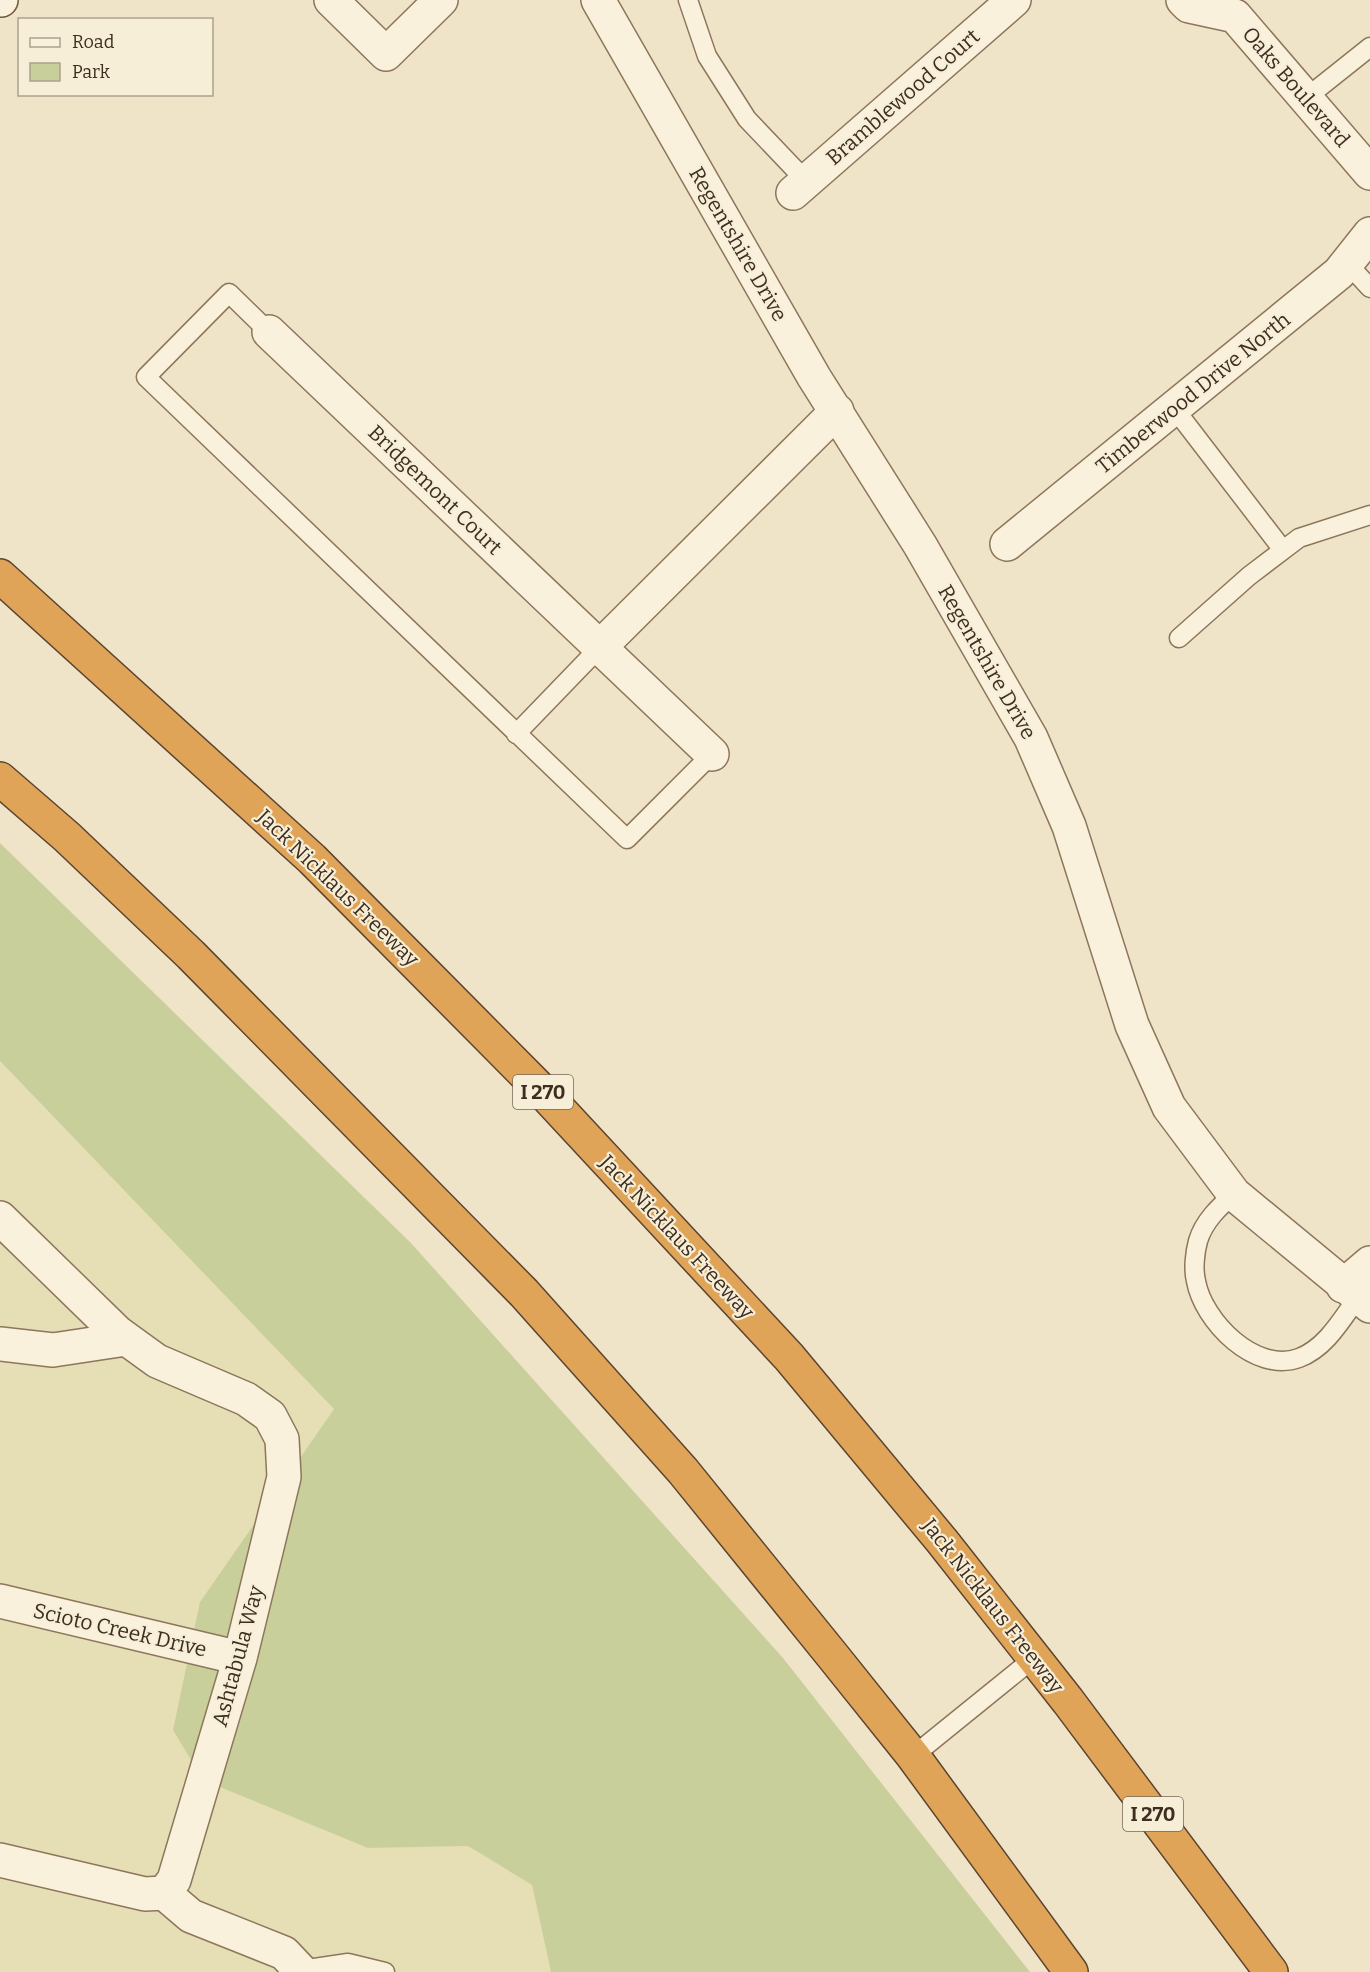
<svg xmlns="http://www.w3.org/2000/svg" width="1370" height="1972" font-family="Bitter,serif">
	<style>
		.farmland { fill: #e6deb5 }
		.green { fill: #c9cf9b }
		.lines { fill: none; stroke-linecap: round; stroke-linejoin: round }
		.service-casing { stroke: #8d765c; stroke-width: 21 }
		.minor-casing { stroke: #8d765c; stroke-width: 36 }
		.secondary-casing { stroke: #6f573f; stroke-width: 36 }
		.motorway-casing { stroke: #5b4430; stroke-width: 36 }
		.service { stroke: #faf1dc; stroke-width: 18 }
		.minor { stroke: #faf1dc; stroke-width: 33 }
		.secondary { stroke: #faf1dc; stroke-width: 33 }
		.motorway { stroke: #e0a458; stroke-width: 33 }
		.labels { text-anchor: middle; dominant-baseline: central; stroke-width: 4.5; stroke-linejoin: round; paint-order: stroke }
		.shield { fill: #f7eed8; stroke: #756857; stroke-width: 1.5 }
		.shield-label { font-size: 20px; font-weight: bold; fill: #3d2e20 }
		.street-label { font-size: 21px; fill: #3d2e20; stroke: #f7eed8 }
	</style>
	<rect width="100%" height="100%" fill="#f0e4c8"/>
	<path class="farmland" d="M0,1061L334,1409L200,1602L368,1848L468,1846L532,1885L551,1972H0Z"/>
	<path class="green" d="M0,843L411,1243L783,1658L1030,1972H551L532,1885L468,1846L368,1848L203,1780L173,1730L200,1602L334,1409L0,1061Z"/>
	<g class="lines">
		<defs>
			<path id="service" d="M688,0L707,56L747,119L807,182
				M1306,98L1370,47
				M1347,263L1370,288
				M269,332L229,293L146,377L627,839L712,754
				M1174,408L1283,550
				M1179,638L1249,576L1299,538L1370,515
				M516,734L600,647
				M1234,1194C1219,1207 1204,1221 1198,1241C1195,1252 1193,1269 1196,1281C1203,1321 1255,1374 1299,1358C1326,1348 1342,1319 1358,1297
				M913,1756L1034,1658
				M301,1970L348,1963L385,1972"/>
			<path id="minor" d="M331,0L386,54L441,0
				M598,0L814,377L920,545L1031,738L1069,826L1132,1025L1169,1107L1234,1194L1370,1306
				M1183,0L1189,6L1235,16L1370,173
				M793,193L1014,0
				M269,332L712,754
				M1007,544L1339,273L1370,234
				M600,647L837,411
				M0,1218L117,1332L157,1361L246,1399L270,1416L282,1439L284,1477L240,1658L174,1880L164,1893
				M1343,1286L1370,1263
				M0,1344L53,1350L126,1339
				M0,1601L240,1658
				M0,1860L145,1894L164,1893L191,1916L284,1953L302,1972"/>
			<path id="secondary" d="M0,0H1"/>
			<path id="motorway" d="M0,576L312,859L541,1090L789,1357L942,1541L1068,1701L1271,1972
				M0,779L67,837L191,955L524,1293L683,1471L832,1655L913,1756L1071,1972"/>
		</defs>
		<use href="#service" class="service-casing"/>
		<use href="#minor" class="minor-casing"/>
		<use href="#secondary" class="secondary-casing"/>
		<use href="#motorway" class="motorway-casing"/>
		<use href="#service" class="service"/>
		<use href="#minor" class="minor"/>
		<use href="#secondary" class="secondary"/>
		<use href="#motorway" class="motorway"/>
	</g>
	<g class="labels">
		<g class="shield">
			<rect x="513" y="1075" width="60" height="34" rx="4.5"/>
			<rect x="1123" y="1797" width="60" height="34" rx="4.5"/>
		</g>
		<g class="shield-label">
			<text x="543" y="1092">I 270</text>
			<text x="1153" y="1814">I 270</text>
		</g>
		<g class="street-label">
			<text transform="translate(1296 87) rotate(49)">Oaks Boulevard</text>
			<text transform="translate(903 97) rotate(-41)">Bramblewood Court</text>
			<text transform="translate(738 244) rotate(60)">Regentshire Drive</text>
			<text transform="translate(1193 393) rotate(-39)">Timberwood Drive North</text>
			<text transform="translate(435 490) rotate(44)">Bridgemont Court</text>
			<text transform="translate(987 662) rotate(60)">Regentshire Drive</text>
			<text transform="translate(338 888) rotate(44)">Jack Nicklaus Freeway</text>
			<text transform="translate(677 1237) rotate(47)">Jack Nicklaus Freeway</text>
			<text transform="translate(993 1606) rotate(52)">Jack Nicklaus Freeway</text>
			<text transform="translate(120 1630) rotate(13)">Scioto Creek Drive</text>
			<text transform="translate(238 1656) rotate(-75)">Ashtabula Way</text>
		</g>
	</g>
	<rect x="18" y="18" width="195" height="78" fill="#f7eed8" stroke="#ada18e" stroke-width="1.5"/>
	<rect x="30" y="38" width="30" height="9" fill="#faf1dc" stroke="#ada18e" stroke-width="1.5"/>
	<text x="72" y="48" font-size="18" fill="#3d2e20">Road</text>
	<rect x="30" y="63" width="30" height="18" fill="#c9cf9b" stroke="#ada18e" stroke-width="1.5"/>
	<text x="72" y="78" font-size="18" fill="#3d2e20">Park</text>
</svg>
